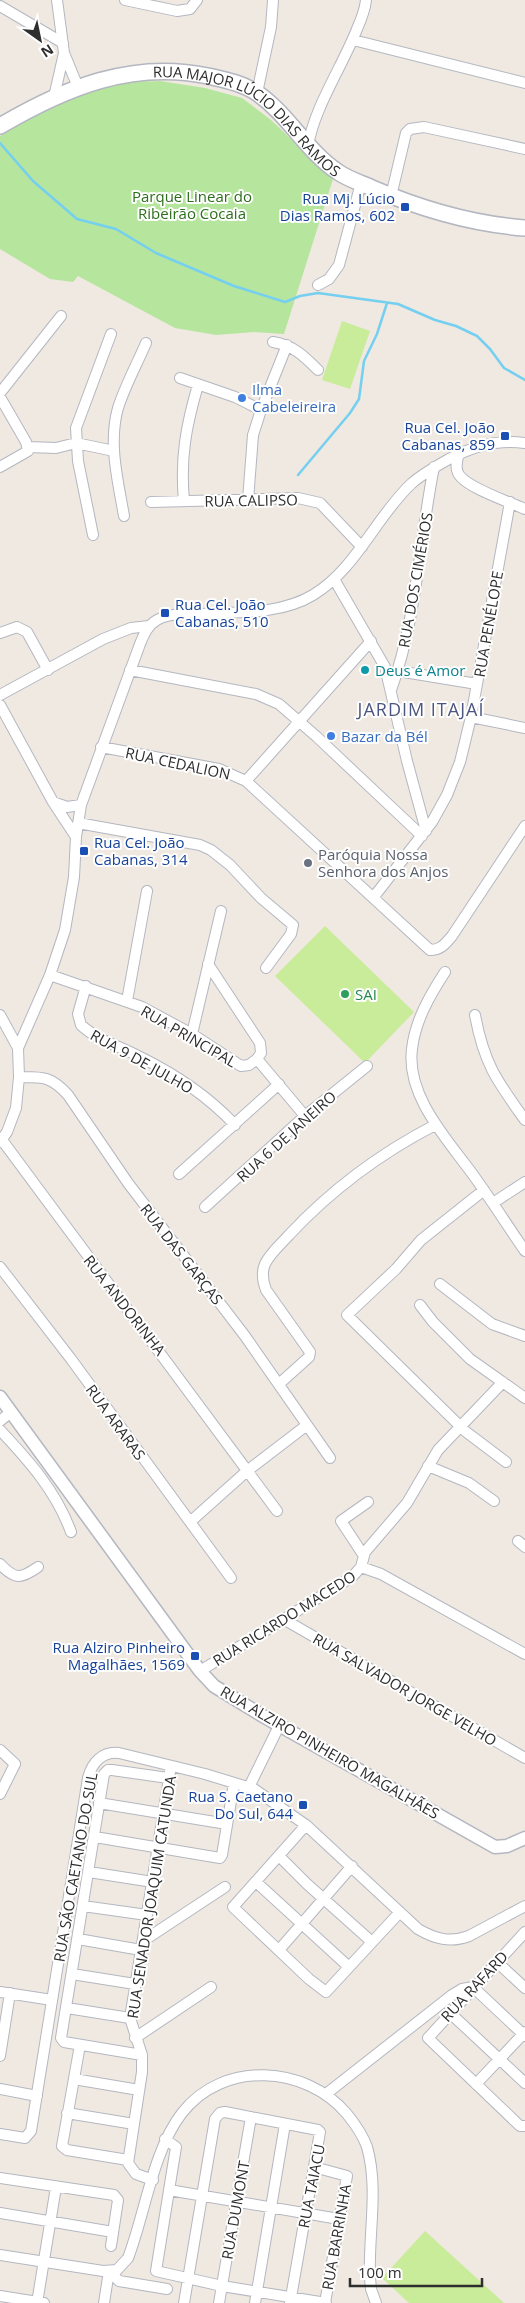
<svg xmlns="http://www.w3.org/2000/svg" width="525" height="2303" font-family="'Open Sans',sans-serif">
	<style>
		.green { fill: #b6e59e }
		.pitch { fill: #c9ec9a }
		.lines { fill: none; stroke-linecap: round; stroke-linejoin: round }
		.stream { stroke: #75cff0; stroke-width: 2.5 }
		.minor-casing { stroke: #b4b7c1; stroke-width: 12 }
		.tertiary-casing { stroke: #b4b7c1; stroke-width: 15 }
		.secondary-casing { stroke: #b4b7c1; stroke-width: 18 }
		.minor { stroke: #fff; stroke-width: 10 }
		.tertiary { stroke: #fff; stroke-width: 12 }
		.secondary { stroke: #fff; stroke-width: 15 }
		.transit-dot { fill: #1a4fb4; stroke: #fff; stroke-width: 2 }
		.shop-dot { fill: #3f7fe0; stroke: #fff; stroke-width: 2 }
		.culture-dot { fill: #0f9aa8; stroke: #fff; stroke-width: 2 }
		.worship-dot { fill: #6b7280; stroke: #fff; stroke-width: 2 }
		.leisure-dot { fill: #2e9e5b; stroke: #fff; stroke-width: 2 }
		.labels { text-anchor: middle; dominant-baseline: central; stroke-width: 4; stroke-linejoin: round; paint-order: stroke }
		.street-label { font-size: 15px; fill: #2e2e2e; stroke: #fff }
		.park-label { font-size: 15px; fill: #2c6e1b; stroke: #fff }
		.transit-label { font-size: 15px; fill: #164399; stroke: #fff; text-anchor: end }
		.shop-label { font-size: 15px; fill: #366cbe; stroke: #fff; text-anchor: start }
		.culture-label { font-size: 15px; fill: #0d838f; stroke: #fff; text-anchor: start }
		.worship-label { font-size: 15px; fill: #5b616d; stroke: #fff; text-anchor: start }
		.leisure-label { font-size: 15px; fill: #27864d; stroke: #fff; text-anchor: start }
		.quarter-label { font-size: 18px; letter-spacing: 1px; fill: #4d5680; stroke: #fff }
	</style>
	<rect width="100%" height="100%" fill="#efe9e1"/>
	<path class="green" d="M160,81L205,88L242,98L271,120L333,179L284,334L254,332L216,335L175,328L78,276L73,282L50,279L0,249V136C35,115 73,91 114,83C129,80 145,82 160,81Z"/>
	<path class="pitch" d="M342,321L370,331L350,389L322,380Z
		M325,926L414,1012L365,1063L275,976Z
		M425,2231L504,2303H409L382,2278Z"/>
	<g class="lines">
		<path class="stream" d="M0,143L33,181L77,219L116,229L156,253L234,286L285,302L300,296L318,293L398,304L435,320L456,326L477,336L490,349L504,368L525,380
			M298,475L350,413L359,399L364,361L377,334L387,303"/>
		<defs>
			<path id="minor" d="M125,0L177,11L190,9L197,0
				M0,6L63,43
				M353,40L525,83
				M64,53L78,87
				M257,93L271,27L273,0
				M54,97L64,53L57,0
				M308,146C314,108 342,67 357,29C361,20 365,10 366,0
				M391,196L406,133L410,129L424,127L525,149
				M318,285L329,279L339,265L361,183
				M273,342C293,345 304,356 318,370
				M180,378L235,397L261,410L253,435L248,500
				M0,393L61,316
				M0,397L26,442L28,451L0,467
				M261,410L287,345
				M28,447L56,448L76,443L114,451
				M459,453C457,460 455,467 458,473C464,487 510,502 525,509
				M184,501C180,458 186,426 198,385
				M151,502L298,498L320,503L362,547
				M124,516C118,481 108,443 118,408C125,386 137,364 146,343
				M93,535L78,461L76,428L111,334
				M334,579L385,667L407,761L426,831
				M0,633L17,627L27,632L48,670
				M130,670L256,694L279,704L317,737L422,836
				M398,671L477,684
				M391,690C417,619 419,541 434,467
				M0,695L103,639L131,628L149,626
				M0,705L53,802L76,837
				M471,717L525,728
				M101,747L219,769L246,781L430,950C441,950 445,944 452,936L525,826
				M246,781L371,641
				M53,802L67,807L81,805
				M78,823L200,845L211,850L230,865L261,898L293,925L291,934L266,968
				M373,898L432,822L447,795L460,762L471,717L510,502
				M208,964L260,1043L261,1053L257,1059
				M445,972C430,995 415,1021 412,1049C406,1095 446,1138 471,1172C490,1198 507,1225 525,1251
				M50,975L142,1007L192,1034L241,1066L249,1065L257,1059L305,1116
				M86,986L78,1014L81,1025C97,1040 119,1046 138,1056C173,1073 208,1096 235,1125
				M127,1001L147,891
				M0,1015L18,1048
				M475,1015C484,1064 497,1081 525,1120
				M192,1034L221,911
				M19,1077C43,1077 51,1076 68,1095L128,1183L245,1336L330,1458
				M2,1140L277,1511
				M0,1142L7,1132L16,1108L19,1077L18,1048L50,975L65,930L74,877L76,837L81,805L140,644C144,634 148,625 157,620C169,613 185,614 198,614C236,612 280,615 313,595C356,569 376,517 411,484C422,474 435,467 449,459C473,446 498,439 525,443
				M179,1174L279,1084
				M484,1190L421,1240L396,1269L347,1315L465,1431L506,1462
				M493,1203L525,1182
				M205,1207L305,1116L367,1066
				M0,1267L71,1359L231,1578
				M440,1284L492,1324L525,1336
				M420,1305L433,1322L470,1359L525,1398
				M279,1384L309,1357L310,1352L266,1290C263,1282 261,1273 265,1264C270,1253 281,1244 289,1235C331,1190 381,1153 435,1125
				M0,1421L11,1412
				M0,1430C29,1461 56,1491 71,1532
				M428,1466L469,1483L494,1501
				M190,1522L247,1471L307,1425
				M518,1541L525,1547
				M364,1556L341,1521L368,1502
				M0,1564C15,1580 21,1579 38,1567
				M361,1567L365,1552L407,1503L438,1450L503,1382
				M285,1620L525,1758
				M200,1671L352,1577L361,1567L381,1574L525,1654
				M0,1750L15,1764L0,1794
				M249,1787L279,1726
				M99,1803L227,1824
				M306,1825L233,1907L309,1979L326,1992L400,1912
				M95,1837L220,1858L222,1855L234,1783
				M279,1856L307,1884L372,1942
				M89,1872L153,1882
				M256,1882L349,1967
				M83,1906L147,1915
				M525,1932L428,2038L520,2126H525
				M78,1939L141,1950
				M143,1941L225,1887
				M279,1950L352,1866
				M497,1962L525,1988
				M72,1974L135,1984
				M0,1992L52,2000
				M67,2008L130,2018
				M449,2012L525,2083
				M135,2038L211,1987
				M80,2045L62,2146L67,2150L128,2160
				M142,2055L64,2042L61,2038L104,1774L108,1770H112L168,1778
				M0,2056L10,1993
				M74,2079L139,2090
				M476,2084L525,2032
				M0,2089L37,2096
				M326,2094L452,1995L462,1989L473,1987L525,2036
				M67,2113L134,2124
				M0,2134L25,2138L31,2131L88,1778C92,1762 103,1751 119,1753L205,1774L254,1789L306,1825L418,1929C435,1939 450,1943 469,1936L525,1906
				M165,2139L176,2147L156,2271L222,2286L326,2303
				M314,2167L347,2176L325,2303
				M0,2178L114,2195L118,2200L111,2246
				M153,2180L136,2174L128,2163L142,2072V2055L130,2018L171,1766
				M169,2190L339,2219
				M0,2213L113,2232
				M0,2255L103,2271L117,2270L128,2258C145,2214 153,2150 182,2113C223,2060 306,2065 347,2114C355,2124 363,2135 367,2147C379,2189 368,2235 370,2278L371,2289L376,2303
				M109,2271L119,2281L167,2289
				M0,2296L44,2303
				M37,2303L56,2187
				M104,2303L109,2271
				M184,2303L215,2119L220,2113L225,2112L318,2130L320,2132L290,2303
				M219,2303L251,2117
				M255,2303L285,2124"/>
			<path id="tertiary" d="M0,1397L200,1671L214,1686L263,1716L495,1847L507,1846L525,1838"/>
			<g id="secondary">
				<path id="s1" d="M0,126C65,88 131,60 208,76C225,80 242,83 257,93C289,115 306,151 338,172C348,179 361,183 372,188C421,209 472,224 525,228"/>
			</g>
		</defs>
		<use href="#minor" class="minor-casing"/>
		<use href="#tertiary" class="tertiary-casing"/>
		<use href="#secondary" class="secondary-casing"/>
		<use href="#minor" class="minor"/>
		<use href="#tertiary" class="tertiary"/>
		<use href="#secondary" class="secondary"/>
	</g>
	<g class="transit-dot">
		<rect x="400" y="202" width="10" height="10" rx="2.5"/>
		<rect x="500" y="431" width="10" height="10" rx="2.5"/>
		<rect x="160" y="608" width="10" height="10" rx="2.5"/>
		<rect x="79" y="846" width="10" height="10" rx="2.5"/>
		<rect x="190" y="1651" width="10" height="10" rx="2.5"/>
		<rect x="298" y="1800" width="10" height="10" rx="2.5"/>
	</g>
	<g class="shop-dot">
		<circle cx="242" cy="398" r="5"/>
		<circle cx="331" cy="736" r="5"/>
	</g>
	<circle class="culture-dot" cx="365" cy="670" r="5"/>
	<circle class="worship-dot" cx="308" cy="863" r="5"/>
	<circle class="leisure-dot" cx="345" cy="994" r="5"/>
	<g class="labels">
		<g class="street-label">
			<text stroke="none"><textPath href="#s1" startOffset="275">RUA MAJOR LÚCIO DIAS RAMOS</textPath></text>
			<text transform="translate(251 500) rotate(-1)">RUA CALIPSO</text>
			<text transform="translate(415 580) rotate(-80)">RUA DOS CIMÉRIOS</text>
			<text transform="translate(488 624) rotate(-80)">RUA PENÉLOPE</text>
			<text transform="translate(178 763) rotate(12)">RUA CEDALION</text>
			<text transform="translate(189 1036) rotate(30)">RUA PRINCIPAL</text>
			<text transform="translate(142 1061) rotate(29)">RUA 9 DE JULHO</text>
			<text transform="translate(286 1136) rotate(-42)">RUA 6 DE JANEIRO</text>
			<text transform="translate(182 1254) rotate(52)">RUA DAS GARÇAS</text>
			<text transform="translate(125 1305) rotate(52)">RUA ANDORINHA</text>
			<text transform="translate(116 1422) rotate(54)">RUA ARARAS</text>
			<text transform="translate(284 1618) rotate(-32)">RUA RICARDO MACEDO</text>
			<text transform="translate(405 1689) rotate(30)">RUA SALVADOR JORGE VELHO</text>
			<text transform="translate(330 1752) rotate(30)">RUA ALZIRO PINHEIRO MAGALHÃES</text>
			<text transform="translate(75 1867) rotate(-80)">RUA SÃO CAETANO DO SUL</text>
			<text transform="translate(151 1897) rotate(-81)">RUA SENADOR JOAQUIM CATUNDA</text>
			<text transform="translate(474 1986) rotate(-47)">RUA RAFARD</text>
			<text transform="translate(311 2186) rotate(-79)">RUA TAIACU</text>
			<text transform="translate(235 2210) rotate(-80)">RUA DUMONT</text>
			<text transform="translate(336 2237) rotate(-80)">RUA BARRINHA</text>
		</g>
		<g class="park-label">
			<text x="192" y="196">Parque Linear do<tspan x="192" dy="17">Ribeirão Cocaia</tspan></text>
		</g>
		<g class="transit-label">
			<text x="395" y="198">Rua Mj. Lúcio<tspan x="395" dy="17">Dias Ramos, 602</tspan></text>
			<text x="495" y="427">Rua Cel. João<tspan x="495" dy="17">Cabanas, 859</tspan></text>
			<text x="175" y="604" text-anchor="start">Rua Cel. João<tspan x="175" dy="17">Cabanas, 510</tspan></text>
			<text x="94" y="842" text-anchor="start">Rua Cel. João<tspan x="94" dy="17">Cabanas, 314</tspan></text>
			<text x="185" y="1647">Rua Alziro Pinheiro<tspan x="185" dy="17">Magalhães, 1569</tspan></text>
			<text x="293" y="1796">Rua S. Caetano<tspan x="293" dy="17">Do Sul, 644</tspan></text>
		</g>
		<g class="shop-label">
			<text x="252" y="389">Ilma<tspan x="252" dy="17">Cabeleireira</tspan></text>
			<text x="341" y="736">Bazar da Bél</text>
		</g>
		<g class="culture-label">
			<text x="375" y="670">Deus é Amor</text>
		</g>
		<g class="worship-label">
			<text x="318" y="854">Paróquia Nossa<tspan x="318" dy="17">Senhora dos Anjos</tspan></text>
		</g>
		<g class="leisure-label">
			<text x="355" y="994">SAI</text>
		</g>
		<g class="quarter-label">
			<text x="421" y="709">JARDIM ITAJAÍ</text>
		</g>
	</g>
	<g transform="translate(40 40) rotate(147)" stroke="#ffffff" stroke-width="4" paint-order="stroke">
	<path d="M0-4L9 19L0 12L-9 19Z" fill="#2e2e2e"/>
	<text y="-8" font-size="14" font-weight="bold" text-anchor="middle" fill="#2e2e2e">N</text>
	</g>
	<path d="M350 2278v8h132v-8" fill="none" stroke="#2e2e2e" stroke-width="2.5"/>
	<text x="358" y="2278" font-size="15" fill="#2e2e2e" stroke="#ffffff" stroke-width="4" paint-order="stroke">100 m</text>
</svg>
